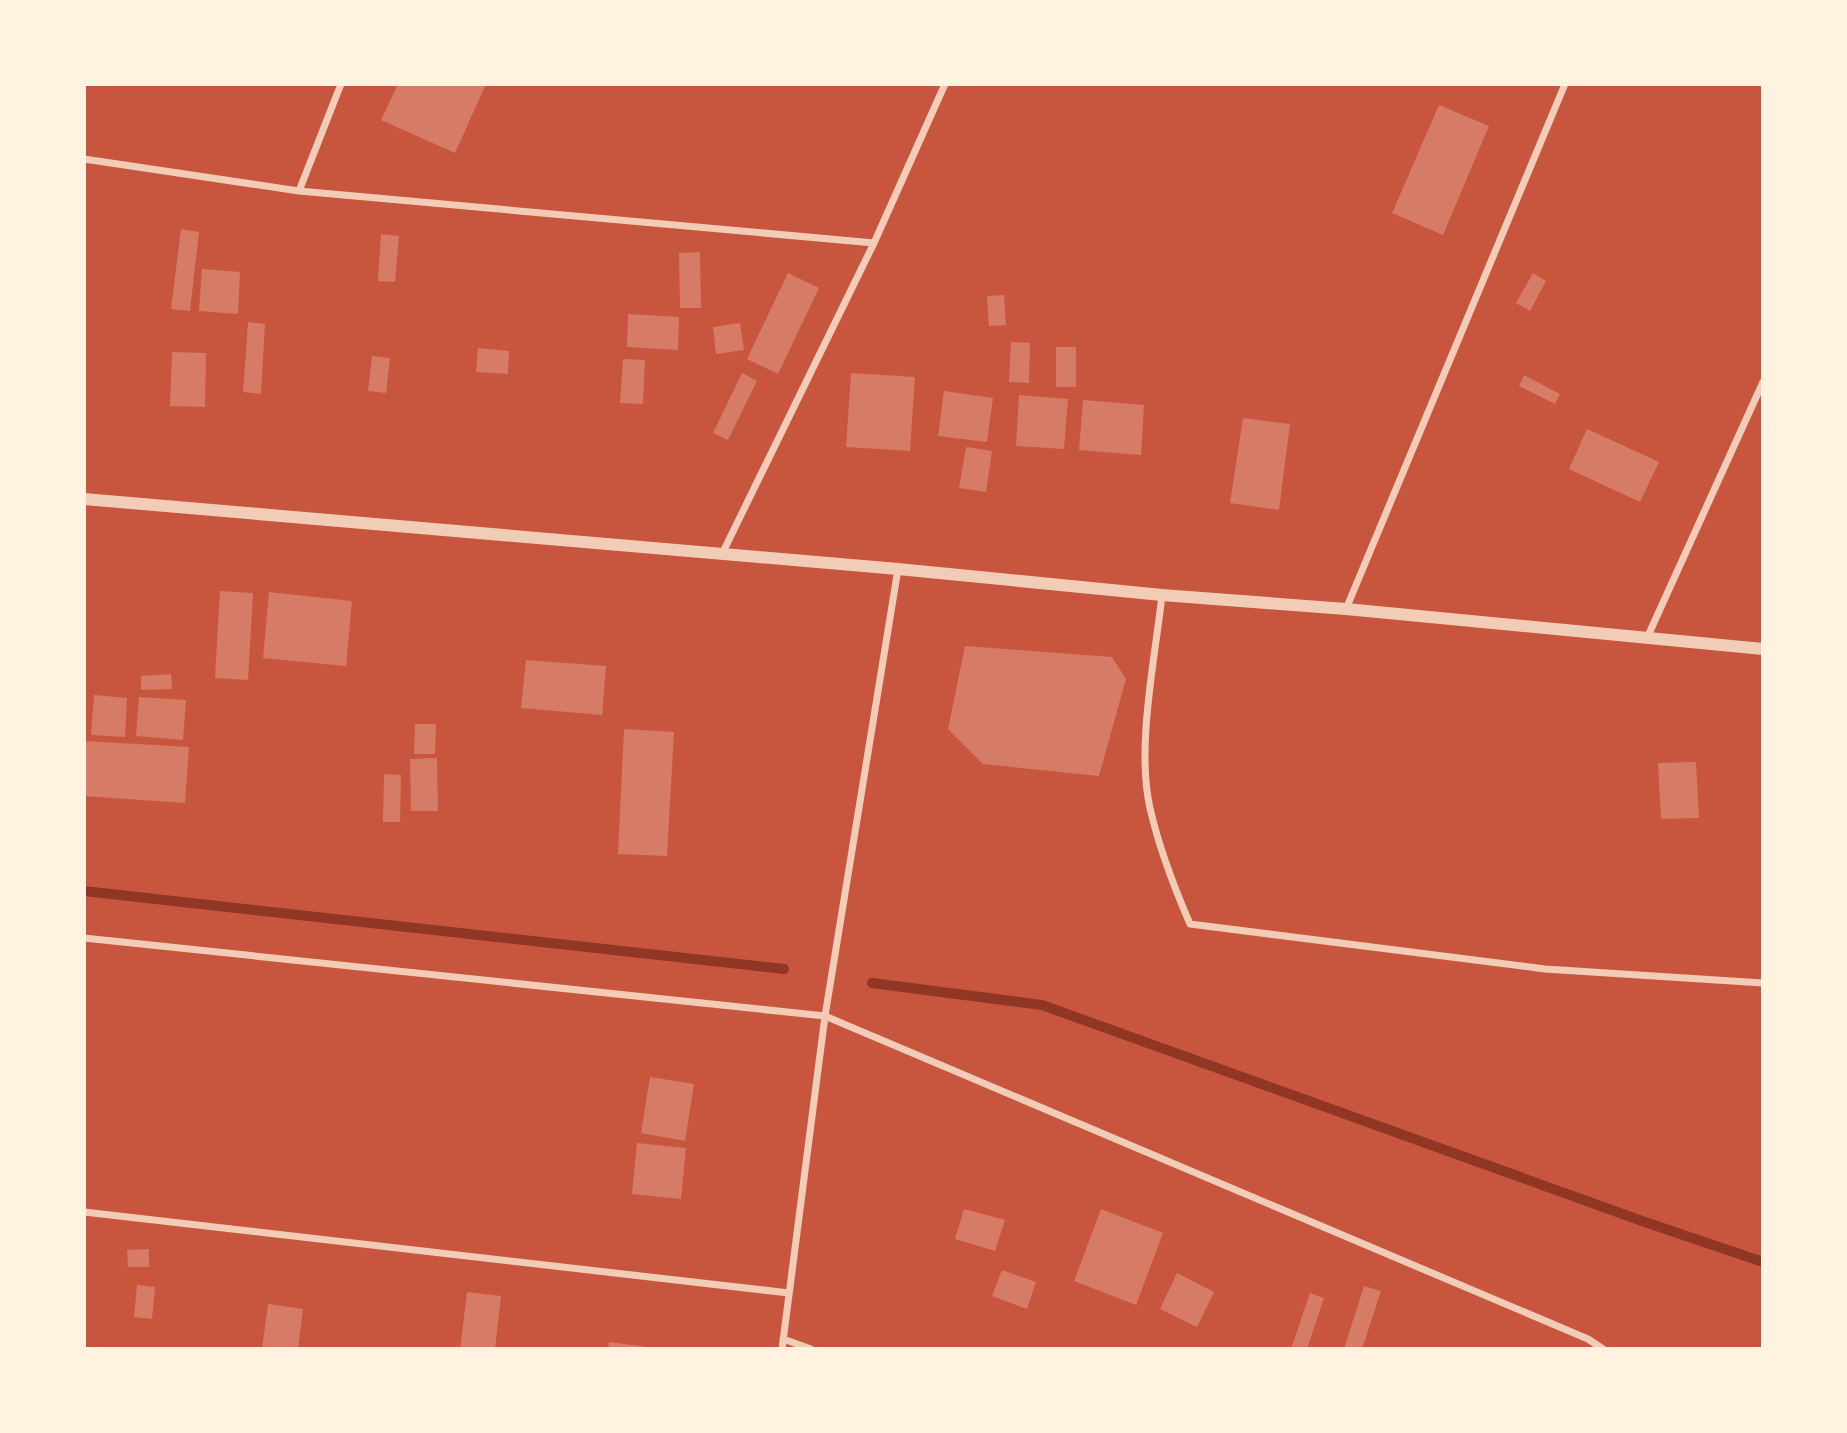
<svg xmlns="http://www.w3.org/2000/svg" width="1847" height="1433" font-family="Arial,sans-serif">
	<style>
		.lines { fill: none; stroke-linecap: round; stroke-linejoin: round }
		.stream { stroke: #8f3625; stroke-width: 10 }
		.building { fill: #d67c66 }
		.minor { stroke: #f1ccb7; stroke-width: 7 }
		.tertiary { stroke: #f1ccb7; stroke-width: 12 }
	</style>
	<rect width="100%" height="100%" fill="#c8553d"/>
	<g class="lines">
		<path class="stream" d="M84,891L784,969
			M872,983L1042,1005L1645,1222L1763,1262"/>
	</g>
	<path class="building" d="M398,84H486L455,153L381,120Z
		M1439,105L1489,126L1443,235L1392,213Z
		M181,229L199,232L190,311L171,309Z
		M381,234L399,236L395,282L378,281Z
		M700,252L701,308H680L679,253Z
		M202,269L240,272L238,314L199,311Z
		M788,273L819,288L778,374L747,359Z
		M1533,273L1546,281L1530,311L1516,303Z
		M1004,295L1006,325L989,326L987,296Z
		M628,314L679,317L678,350L627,347Z
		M248,322L265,324L261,394L243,392Z
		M740,323L744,350L716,354L713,327Z
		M1011,342L1030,343L1029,383L1009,382Z
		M1056,347H1076V387H1056Z
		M478,348L509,351L508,374L476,372Z
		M172,352L206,353L205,407L170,406Z
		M372,356L390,358L386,393L368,391Z
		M623,359L645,360L643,404L620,403Z
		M742,373L757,381L728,440L713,433Z
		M851,373L915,377L910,451L846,447Z
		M1524,375L1560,394L1555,404L1519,386Z
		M944,391L993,398L987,442L938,436Z
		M1019,395L1068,399L1064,449L1016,446Z
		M1083,400L1144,405L1141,455L1079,450Z
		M1243,418L1290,424L1279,510L1230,503Z
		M1587,429L1659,462L1640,502L1569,469Z
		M966,447L992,451L986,492L959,488Z
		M220,591L253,593L248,680L215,678Z
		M269,592L352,601L346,666L263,658Z
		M965,646L1112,657L1126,679L1099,776L983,764L948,729Z
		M526,660L606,666L602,715L521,708Z
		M171,674L172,689L141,690V676Z
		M94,695L127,698L125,737L91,735Z
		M139,697L186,700L183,740L136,736Z
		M415,724H436L435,754H414Z
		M624,729L674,732L667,856L618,854Z
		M85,741L189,747L185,803L84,796Z
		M437,758L438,811H411L410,759Z
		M1696,762L1699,818L1661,819L1658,763Z
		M384,774L401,775L400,822H383Z
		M650,1077L694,1084L685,1141L641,1133Z
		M637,1143L686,1148L681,1199L632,1194Z
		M964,1209L1005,1220L995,1251L955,1239Z
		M1101,1209L1163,1233L1136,1305L1074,1281Z
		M149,1249V1267H128L127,1250Z
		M1002,1270L1036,1282L1027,1309L992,1296Z
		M1177,1273L1214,1292L1197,1327L1160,1309Z
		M137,1285L155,1287L152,1319L134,1317Z
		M1364,1286L1381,1291L1362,1349H1344Z
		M467,1292L501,1296L495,1349H460Z
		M1310,1293L1324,1298L1307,1349H1291Z
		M268,1304L303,1309L298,1349H262Z
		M609,1342L648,1347V1349H608Z"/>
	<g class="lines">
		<path class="minor" d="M84,159L299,191L874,243
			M299,191L341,84
			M722,554L874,243L945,84
			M1162,595C1155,659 1136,747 1150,808C1159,848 1174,887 1190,924L1545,969L1763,983
			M1346,609L1565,84
			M1647,638L1763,382
			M84,938L825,1016L1588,1339L1603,1349
			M84,1212L789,1293
			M783,1339L811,1349
			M782,1349L825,1016L898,569"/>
		<path class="tertiary" d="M84,499L898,569L1162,595L1346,609L1763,649"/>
	</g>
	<rect width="1847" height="1433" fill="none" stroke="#fff3e0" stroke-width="172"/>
</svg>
